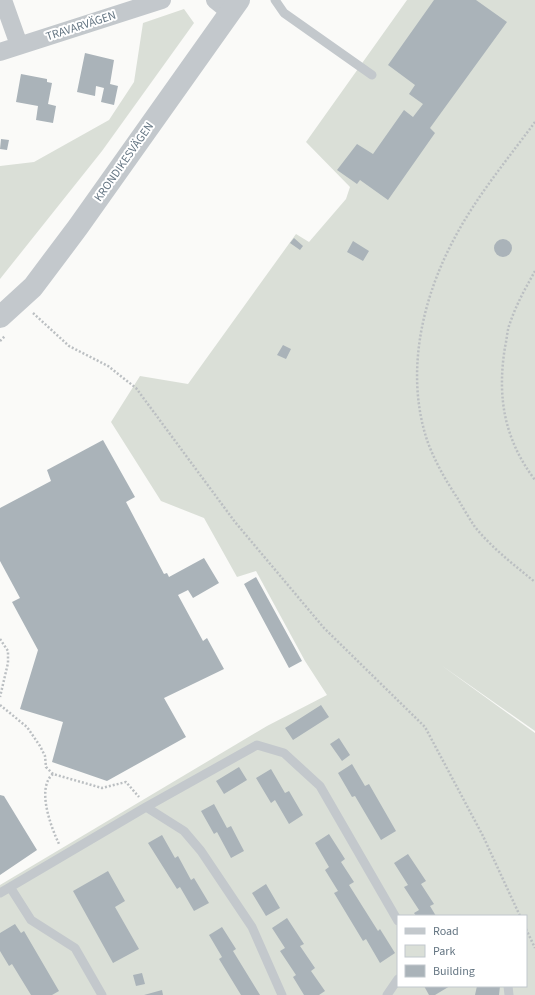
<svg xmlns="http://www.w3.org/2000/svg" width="535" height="995" font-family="'Source Sans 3',sans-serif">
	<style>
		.green { fill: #dadfd7; fill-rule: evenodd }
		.building { fill: #aab3b9 }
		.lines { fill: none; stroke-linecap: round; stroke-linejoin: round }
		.path { stroke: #bbbfc2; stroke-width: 2.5; stroke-dasharray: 2 2; stroke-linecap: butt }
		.service { stroke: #c3c8cc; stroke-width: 9 }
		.minor { stroke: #c3c8cc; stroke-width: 18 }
		.tertiary { stroke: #c3c8cc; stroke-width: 22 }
		.labels { text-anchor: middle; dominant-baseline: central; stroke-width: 4; stroke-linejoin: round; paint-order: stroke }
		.street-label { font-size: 12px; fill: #657683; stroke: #fff }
	</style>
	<rect width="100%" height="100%" fill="#fafaf8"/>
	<path class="green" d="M407,0H535V731L441,665L535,733V995H0V885L267,726L327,695L305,661L256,571L237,577L204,518L161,501L111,422L140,376L188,384L296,234L309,242L346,199L350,187L306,142ZM398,916H526V986H398Z
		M184,9L194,23L102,151L0,279V166L34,162L109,120L134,82L143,23Z"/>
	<path class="building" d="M434,0H476L507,22L430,128L435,133L388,200L360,180L357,184L337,170L357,144L373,154L404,110L413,117L423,104L409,94L415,85L388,65Z
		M85,53L114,60L110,84L118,86L114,105L101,102L104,88L96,86L95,96L77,92Z
		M21,74L47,79V82L52,83L48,104L56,106L53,123L36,120L38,106L16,102Z
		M1,139L9,140L7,150L0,149Z
		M294,238L303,246L300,250L290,243Z
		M494 248a9 9 0 1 1 18 0a9 9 0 1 1-18 0Z
		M353,241L369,251L363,261L347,252Z
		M283,345L291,349L286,359L277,355Z
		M103,440L135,497L126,502L164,574L167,573L169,577L204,558L219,583L193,598L188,590L178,595L203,641L207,638L224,669L164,698L186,737L107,781L52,762L63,722L20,709L38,650L12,602L20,598L0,561V508L51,481L47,470Z
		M256,577L302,661L289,668L244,584Z
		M321,705L329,717L293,740L285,728Z
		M339,738L350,755L342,761L330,744Z
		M352,764L365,786L369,784L396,831L381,840L355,796L352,797L338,773Z
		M239,767L247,780L224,794L216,781Z
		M271,769L285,793L289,791L303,815L289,824L275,800L271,803L256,778Z
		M0,795L4,796L37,850L0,875Z
		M214,804L227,828L231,826L244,851L231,858L217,832L214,834L201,811Z
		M329,834L345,859L341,862L354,882L349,885L378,931L380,929L395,953L380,963L366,939L363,941L334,893L338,891L325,870L329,867L315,843Z
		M162,835L175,858L178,856L191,880L194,878L209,903L194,911L180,887L177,889L148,843Z
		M408,854L426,881L421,884L434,904L430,906L436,916H416L414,913L419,910L404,887L408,885L394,863Z
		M108,871L125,901L115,907L139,949L113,963L73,891Z
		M266,884L280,908L266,916L252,893Z
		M287,918L304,944L300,946L315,968L311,971L325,991L319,995H304L293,977L296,975L280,951L285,948L272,928Z
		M15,924L21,933L24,931L59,991L52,995H31L12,964L9,966L0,951V933Z
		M222,927L236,949L233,951L260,995H241L219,959L222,957L209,935Z
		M142,973L145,984L136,986L133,975Z
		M424,986H450L435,995H429Z
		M477,986H500L499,995H475Z
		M162,990L163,995H144Z"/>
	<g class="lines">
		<path class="path" d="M535,122C507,160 476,197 454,239C422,299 405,373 427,440C434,460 446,481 458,499C463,508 469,518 475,527C492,548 514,565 535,582
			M535,271C526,287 516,305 510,323C507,330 507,339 505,347C497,397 504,439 535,480
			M33,313L69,346L108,366L136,388L235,522L324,628L425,727L483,836L520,916
			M0,341L5,336
			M0,639L8,651V663L0,697
			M0,705L27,727L40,746L45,756L46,767L53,774L102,788L126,782L139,797
			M53,774C36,788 51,827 59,844
			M526,929L535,948"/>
		<path class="service" d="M275,0L284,13L372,75
			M146,807L184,831L201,851L252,927L282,995
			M10,887L31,920L75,948L102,995
			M0,893L146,807L257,745L284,753L320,786L398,921
			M508,986L509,995
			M387,995L398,979"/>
		<path class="minor" d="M3,0L19,45
			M215,0L230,12
			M0,52L162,0"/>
		<path class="tertiary" d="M0,317L33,287L78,227L239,0"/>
	</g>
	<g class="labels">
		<g class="street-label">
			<text transform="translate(81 26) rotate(-18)">TRAVARVÄGEN</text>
			<text transform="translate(124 162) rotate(-55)">KRONDIKESVÄGEN</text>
		</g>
	</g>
	<rect x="397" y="915" width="130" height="72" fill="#ffffff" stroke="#c1c8cd"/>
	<rect x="405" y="928" width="20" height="6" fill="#c3c8cc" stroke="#c1c8cd"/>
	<text x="433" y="935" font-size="12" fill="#657683">Road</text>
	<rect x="405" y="945" width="20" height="12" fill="#dadfd7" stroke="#c1c8cd"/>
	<text x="433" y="955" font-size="12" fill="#657683">Park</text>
	<rect x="405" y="965" width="20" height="12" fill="#aab3b9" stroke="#c1c8cd"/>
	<text x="433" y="975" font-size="12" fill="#657683">Building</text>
</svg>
